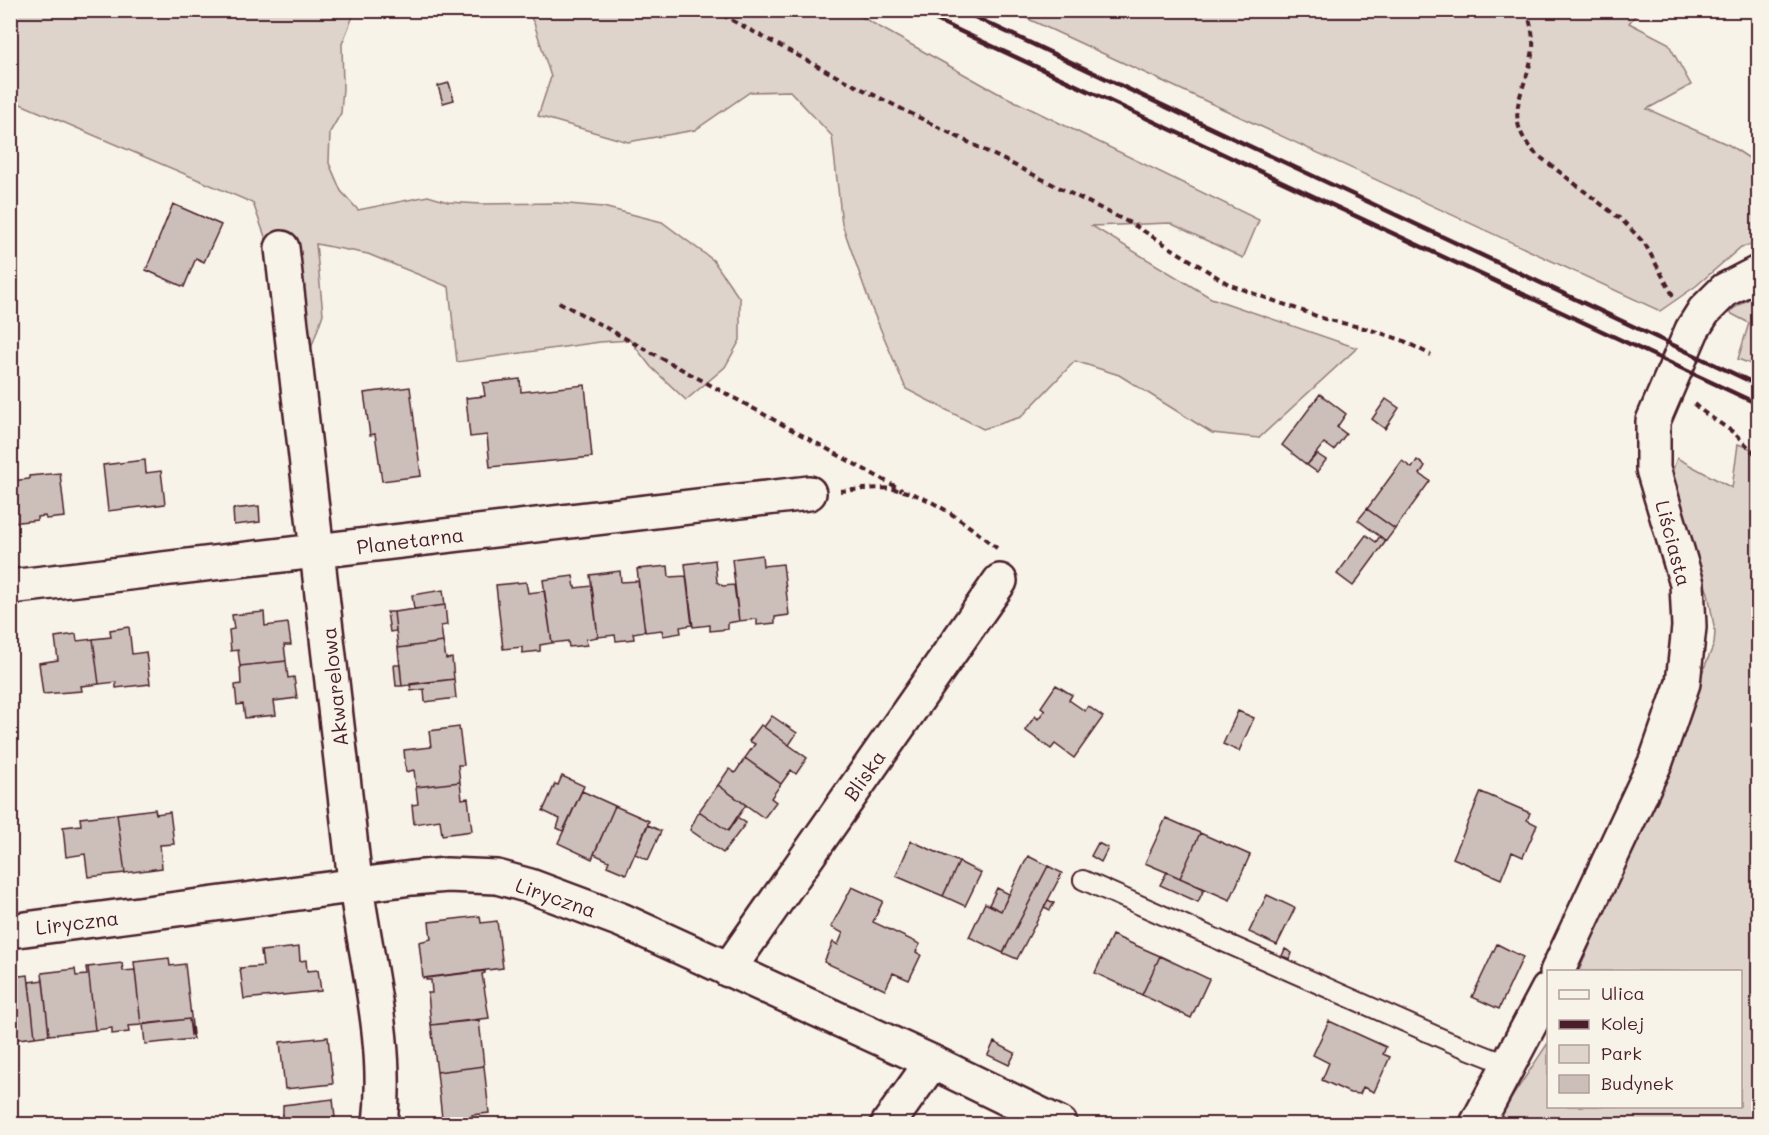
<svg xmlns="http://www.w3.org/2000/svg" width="1769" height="1135" font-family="Mali,sans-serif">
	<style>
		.green { fill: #ded4cc; stroke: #947a7c; stroke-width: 1.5 }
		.building { fill: #ccbfb9; stroke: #4a1f2b; stroke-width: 1.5 }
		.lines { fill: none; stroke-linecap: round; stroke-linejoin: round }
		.service-casing { stroke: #4a1f2b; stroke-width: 22 }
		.minor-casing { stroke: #4a1f2b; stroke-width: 38 }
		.path { stroke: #4a1f2b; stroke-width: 4; stroke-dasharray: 6 4.5; stroke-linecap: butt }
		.service { stroke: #f7f3e8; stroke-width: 18 }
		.minor { stroke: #f7f3e8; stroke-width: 33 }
		.rail { stroke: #4a1f2b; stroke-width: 4.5 }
		.labels { text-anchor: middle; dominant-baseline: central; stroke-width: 4.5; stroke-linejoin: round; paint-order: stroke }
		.street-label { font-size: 20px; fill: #4a1f2b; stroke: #f7f3e8 }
	</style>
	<rect width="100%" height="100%" fill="#f7f3e8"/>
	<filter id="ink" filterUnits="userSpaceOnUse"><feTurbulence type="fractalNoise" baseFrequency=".0167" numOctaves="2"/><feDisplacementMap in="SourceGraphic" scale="12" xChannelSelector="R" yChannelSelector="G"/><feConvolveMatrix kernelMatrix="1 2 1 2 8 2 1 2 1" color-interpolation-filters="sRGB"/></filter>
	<g filter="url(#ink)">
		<path class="green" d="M11,11H355L342,44L343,88L341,113L330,132L329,163L341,191L358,210L428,196L448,202L480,204L557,203L603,207L662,222L713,260L740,299V340L725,367L686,400L651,367L630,340L600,342L457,362L449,287L368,254L316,244L323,314L308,357L253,203L11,100Z
			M527,11H851L996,92L1259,220L1243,258L1170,223L1092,226L1211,298L1357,348L1259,438L1212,433L1119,375L1075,361L1021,417L983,429L906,389L872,309L842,224L832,136L790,91L750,92L695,130L628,142L538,116L551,77L534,23Z
			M1011,11H1639L1629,23L1668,43L1691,85L1647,109L1729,145L1758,164V244L1741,247L1696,286L1660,311Z
			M1758,293V367L1738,359L1749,323L1728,312Z
			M1738,444L1758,451V1124H1494L1548,1043V1106H1740V972L1579,971L1714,644L1715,632L1708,593L1690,548L1675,495L1672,472L1677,458L1732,488Z"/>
		<path class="building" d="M449,83L454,100L443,103L438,86Z
			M173,204L221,225L204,262L196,258L184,287L146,270Z
			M520,379L521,392L585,385L592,457L490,467L487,435L470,437L466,398L485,396L483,383Z
			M410,387L421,476L382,481L375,434L370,435L364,393Z
			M1320,394L1346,414L1337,427L1346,434L1334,450L1324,443L1307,465L1282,445Z
			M1386,399L1399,408L1385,429L1372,419Z
			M1317,454L1326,460L1317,472L1307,465Z
			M145,460L146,473L161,471L165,504L108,511L103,465Z
			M1417,460L1425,466L1420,474L1430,481L1395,529L1367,509L1402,461L1412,468Z
			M60,473L65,517L46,519L45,516L37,517V520L10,523V481L29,479V476Z
			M259,506L260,522L234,525L233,509Z
			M1367,509L1395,529L1386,541L1358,520Z
			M1366,535L1376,542L1380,536L1386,541L1353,586L1337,574Z
			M762,555L763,566L783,564L789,615L775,617V623L757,625V619L739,621L732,559Z
			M715,560L717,582L723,586L734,585L739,621L728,623V629L710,631V625L693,627L685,564Z
			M668,566L669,577L686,576L692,625L680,627L681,633L663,636L662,630L645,632L637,569Z
			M620,571L621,582L638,581L645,631L633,633L634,639L616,641L615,635L598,637L590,575Z
			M573,576L575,588L592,586L598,637L586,639L587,645L569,647L568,641L552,643L543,580Z
			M526,582L528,593L544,591L552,643L540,645V651L522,653V647L503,649L496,585Z
			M443,590L445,605L414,609L412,595Z
			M445,605L447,625L441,626L443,642L398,648L394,612Z
			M264,612L265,626L288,623L291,645H284L286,661L240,666L238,650L231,651L229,630L234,629L232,615Z
			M387,612H394L396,631L390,632Z
			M129,627L132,654L146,652L150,684L116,688V682L99,684L93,639L111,637L110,630Z
			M76,634L77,641L93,639L99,684L81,686L82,691L43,694L39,663L58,660L55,637Z
			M443,642L446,659L452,658L454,679L402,686L398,648Z
			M286,661L288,678L294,677L297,698L274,701L276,715L245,718L243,704L237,705L235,685L241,684L240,666Z
			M394,665H400L402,686H396Z
			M454,679L456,698L425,702L424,689L411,691L410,684Z
			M1056,685L1072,695L1069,700L1085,711L1088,706L1103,717L1074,758L1055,744L1051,749L1025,730L1035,716L1038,719L1045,710L1041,707Z
			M1238,711L1254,718L1239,751L1223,744Z
			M772,716L797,733L789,745L764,727Z
			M761,725L807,758L796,774L791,770L781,784L745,758L755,744L749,741Z
			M459,727L464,765H458L460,782L416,787L414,770L406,772L404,750L431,747L429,731Z
			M745,758L781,784L771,798L776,802L764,818L718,785L729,769L735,773Z
			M562,776L584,786L563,831L557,828L560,819L543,811L555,784L558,785Z
			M460,782L462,799L468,798L472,831L442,835L440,820L414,824L412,805L418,804L416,787Z
			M718,785L746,805L728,831L699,811Z
			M582,791L615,806L592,859L558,843Z
			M1481,792L1530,813L1527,820L1537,825L1523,857L1512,852L1501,879L1453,858Z
			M615,806L649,821L626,874L607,866L609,861L594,854Z
			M155,809L156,814L170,812L174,844L160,845L162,868L125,873L117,814Z
			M699,811L728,831L737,817L746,823L723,853L690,830Z
			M117,814L125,873L88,877L85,854L66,857L63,827L81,825L80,818Z
			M1166,818L1200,833L1180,878L1145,863Z
			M648,825L661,831L648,860L635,854Z
			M1200,833L1250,855L1230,900L1180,878Z
			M911,841L959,862L943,896L896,876Z
			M1098,843L1108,848L1101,862L1091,856Z
			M1028,856L1048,866L1003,953L969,937L985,903L1001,911Z
			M959,862L981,873L965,906L943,896Z
			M1048,866L1062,873L1017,959L1003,953Z
			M1167,872L1204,889L1198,902L1160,885Z
			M852,887L883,901L873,922L920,944L916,952L921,955L909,980L893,973L885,990L824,962L833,942L838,945L843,933L831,927Z
			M997,888L1009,894L1001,911L989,905Z
			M1267,895L1295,908L1277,945L1249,932Z
			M1048,900L1054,903L1050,910L1044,907Z
			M480,916L481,923L497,921L503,968L423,978L419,942L431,939L429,922Z
			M1112,935L1160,956L1142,995L1095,973Z
			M1497,944L1523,957L1499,1009L1472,997Z
			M299,947L300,961L306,960L307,971L318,970L321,991L244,999L240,968L263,966L261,951Z
			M1285,949L1292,953L1290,959L1282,956Z
			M1160,956L1209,979L1191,1018L1142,995Z
			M169,958L170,966L185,964L193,1034L191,1035L189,1019L141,1025L134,962Z
			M122,963L123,971L135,970L141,1025L128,1026L129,1032L112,1034V1028L95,1030L88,967Z
			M86,967H88L95,1030L49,1035L42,973L75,969L76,976L87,975Z
			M485,971V973L482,974L489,1018L431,1025L428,993H432L431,980H426V978Z
			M28,975L35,1037L10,1040V977Z
			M43,980L49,1035L35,1037L29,982Z
			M189,1019L193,1039L145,1044L143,1024Z
			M479,1020L484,1066L437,1072L431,1025Z
			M1329,1021L1386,1047L1383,1054L1390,1057L1374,1092L1363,1087L1360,1094L1350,1093L1322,1080L1329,1063L1313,1055Z
			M328,1037L333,1084L285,1089L280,1042Z
			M994,1042L1015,1053L1009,1065L988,1055Z
			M484,1066L489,1113L472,1115L473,1119L460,1121L459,1116L442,1118L437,1072Z
			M333,1099L335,1118L333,1124H279L283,1113V1105Z"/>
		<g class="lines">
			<defs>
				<path id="service" d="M1083,880L1450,1042L1509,1065"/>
				<path id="minor" d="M282,248C307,454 331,659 353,864C363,951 390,1037 380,1124
					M10,587L809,493
					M10,931L412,878L447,875L497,877L530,886L621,920L932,1062L1060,1124
					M728,970L1000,581
					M1557,972L1656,761L1683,683L1689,627L1687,584L1653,469V421L1692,330L1704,311L1725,290L1758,273
					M888,1124L932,1062
					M1477,1124L1548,990"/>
			</defs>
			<use href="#service" class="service-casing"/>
			<use href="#minor" class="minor-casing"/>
			<path class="path" d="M713,10L836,76L1134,225L1230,285L1325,319L1368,329L1402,340L1431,355
				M1527,10C1530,22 1534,36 1533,48C1528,91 1499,114 1535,153L1623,221L1645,244L1675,299
				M559,302L902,490
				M1694,404C1705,414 1717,421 1730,430C1740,437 1748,448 1758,456
				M840,491C857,490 875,487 892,489C930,493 969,526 998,549"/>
			<use href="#service" class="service"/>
			<use href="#minor" class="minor"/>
			<path class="rail" d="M915,10L1758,404
				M960,10L1758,385"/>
		</g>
	</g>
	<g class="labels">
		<g class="street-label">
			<text transform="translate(410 540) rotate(-7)">Planetarna</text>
			<text transform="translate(1674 543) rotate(75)">Liściasta</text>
			<text transform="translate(334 687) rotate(-96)">Akwarelowa</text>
			<text transform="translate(864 775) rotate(-55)">Bliska</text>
			<text transform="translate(556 897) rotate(19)">Liryczna</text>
			<text transform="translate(77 922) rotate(-7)">Liryczna</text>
		</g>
	</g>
	<rect width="1769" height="1135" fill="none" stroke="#f7f3e8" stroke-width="36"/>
	<rect x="18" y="18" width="1733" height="1099" fill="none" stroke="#4a1f2b" stroke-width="2" filter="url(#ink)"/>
	<rect x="1547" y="970" width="195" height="138" fill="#f7f3e8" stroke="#b29e9c" stroke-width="1.5"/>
	<rect x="1559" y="990" width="30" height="9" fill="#f7f3e8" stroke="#b29e9c" stroke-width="1.5"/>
	<text x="1601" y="1000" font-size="18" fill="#4a1f2b">Ulica</text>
	<rect x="1559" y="1020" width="30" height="9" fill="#4a1f2b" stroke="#b29e9c" stroke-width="1.5"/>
	<text x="1601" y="1030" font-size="18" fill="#4a1f2b">Kolej</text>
	<rect x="1559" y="1045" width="30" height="18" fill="#ded4cc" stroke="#b29e9c" stroke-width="1.5"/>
	<text x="1601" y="1060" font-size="18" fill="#4a1f2b">Park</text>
	<rect x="1559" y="1075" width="30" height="18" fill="#ccbfb9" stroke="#b29e9c" stroke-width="1.5"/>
	<text x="1601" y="1090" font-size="18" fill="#4a1f2b">Budynek</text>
</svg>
